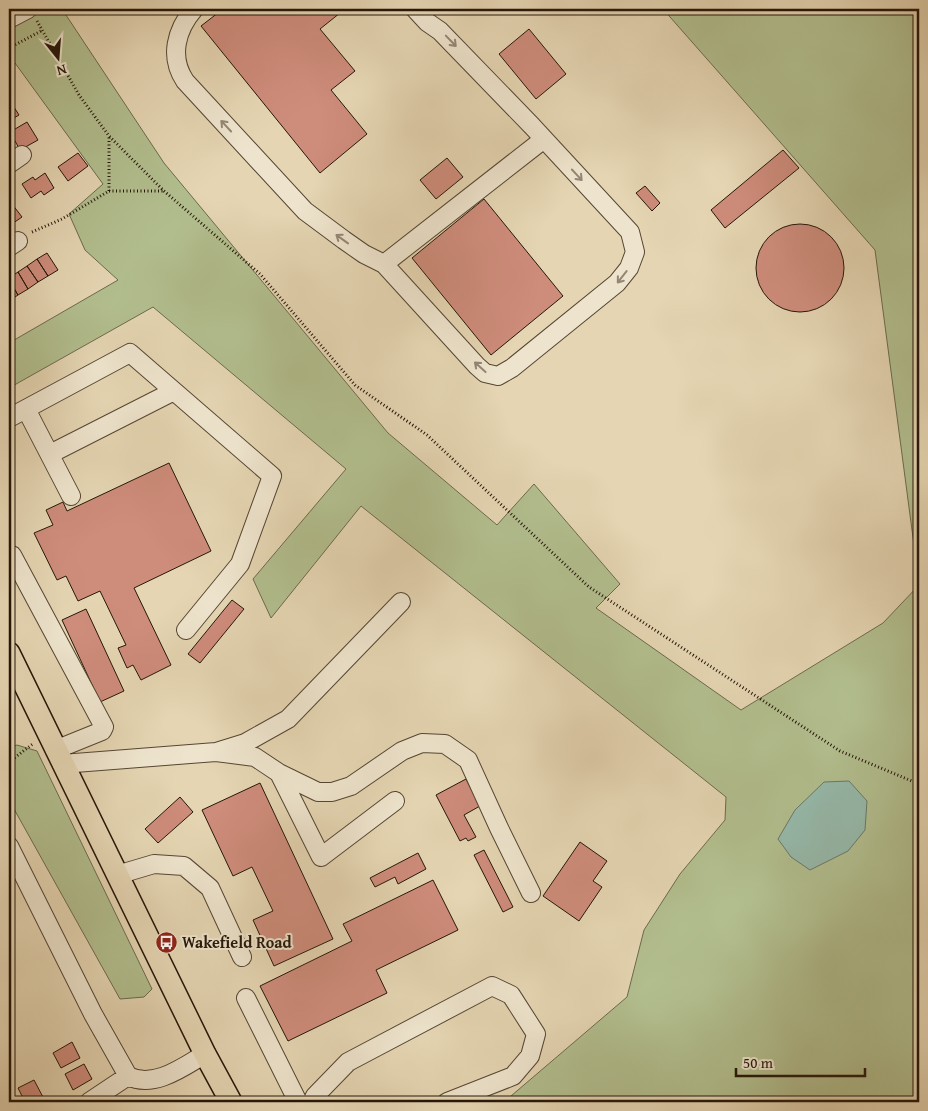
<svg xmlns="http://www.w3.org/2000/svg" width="928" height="1111" font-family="'Gentium Book Plus',serif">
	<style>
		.green { fill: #b2be8e; stroke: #6c6a4c }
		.water { fill: #96b9aa; stroke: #69786a }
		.building { fill: #ce8c7b; stroke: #251609 }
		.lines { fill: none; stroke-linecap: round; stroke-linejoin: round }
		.minor-casing { stroke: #554633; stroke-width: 20 }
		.major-casing { stroke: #251609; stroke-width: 24 }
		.path { stroke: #251609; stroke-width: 3; stroke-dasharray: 1 2.5; stroke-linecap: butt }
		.minor { stroke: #eee4cd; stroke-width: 18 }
		.major { stroke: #e5d5b2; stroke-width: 21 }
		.oneway { stroke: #948775 }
		.labels { text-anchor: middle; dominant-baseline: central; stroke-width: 4; stroke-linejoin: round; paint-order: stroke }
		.poi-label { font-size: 16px; font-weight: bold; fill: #251609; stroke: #eee4cd; text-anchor: start }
	</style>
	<rect width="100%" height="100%" fill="#e5d5b2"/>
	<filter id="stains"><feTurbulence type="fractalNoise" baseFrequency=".004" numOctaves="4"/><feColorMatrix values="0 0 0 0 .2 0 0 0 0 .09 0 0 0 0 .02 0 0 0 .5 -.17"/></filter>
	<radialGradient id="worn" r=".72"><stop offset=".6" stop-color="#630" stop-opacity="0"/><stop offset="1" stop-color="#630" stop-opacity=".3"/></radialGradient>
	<path class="green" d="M32,9H62L164,163L388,433L497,525L534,484L620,584L596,608L741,710L883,623L919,585V1102H504L627,997L644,930L680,874L725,820L726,797L361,506L271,618L253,579L346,469L153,307L9,388V343L118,280L85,250L69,214L103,184L15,63L9,66V21Z
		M663,9H919V583L875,250Z
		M17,745L37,751L152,989L144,997L120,999L9,800V748Z"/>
	<path class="water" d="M849,781L867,801L865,830L848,851L810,870L791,857L778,839L795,810L824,782Z"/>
	<path class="building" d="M223,9H345L320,29L355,71L331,90L367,134L320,173L201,26Z
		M529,29L566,74L536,99L499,54Z
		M12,104L19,115L9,121V106Z
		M27,122L38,140L20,150L10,132Z
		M783,150L799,168L725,228L711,210Z
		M78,153L88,166L68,181L58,167Z
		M447,158L463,177L436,199L420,180Z
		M45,173L54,188L44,195L41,191L31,198L22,184L33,177L35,180Z
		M645,186L660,203L652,211L636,193Z
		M484,199L563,296L491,355L412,258Z
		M9,200L22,217L9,226Z
		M756 268a44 44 0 1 1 88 0a44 44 0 1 1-88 0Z
		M47,253L58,270L48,276L37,259Z
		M37,259L48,276L38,282L27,266Z
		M27,266L38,282L28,289L18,272Z
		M18,272L28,289L18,295L9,280V278Z
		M9,280L18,295L9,301Z
		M169,463L211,551L134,588L171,665L141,680L133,665L127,668L118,648L126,645L100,591L78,601L66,576L57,580L34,533L53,525L46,510L63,502L67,511Z
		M232,600L244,609L200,663L188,654Z
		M86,609L124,691L100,702L62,620Z
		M466,779L480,806L464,815L476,837L468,841L466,838L460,841L436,795Z
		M260,783L333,939L274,966L253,920L273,911L252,867L233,876L202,810Z
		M180,797L193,812L158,843L145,829Z
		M580,842L607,861L593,881L602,887L579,921L543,896Z
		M484,850L513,907L503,912L474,855Z
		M418,853L426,869L398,884L395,877L375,887L370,878Z
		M433,880L458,930L376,970L387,993L288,1041L260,986L352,941L343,924Z
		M72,1042L80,1058L61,1068L53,1053Z
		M84,1064L92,1079L73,1090L65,1074Z
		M34,1080L44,1099L37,1102H25L18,1088Z"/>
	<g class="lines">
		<defs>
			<path id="minor" d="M194,9C176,30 169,57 185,81L305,211L344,240L364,254L384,264L477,366L485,373L498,376L512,368L617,283L629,268L635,252L630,232L532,126L440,31L427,22L415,9
				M9,19L28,9
				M9,164L22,155
				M9,247L18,241
				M384,264L544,139
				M26,409L71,496
				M9,418L130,353L272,476L240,564L186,630
				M50,454L174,391
				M12,555L104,727L102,731L55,750
				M216,752L255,757L279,773L318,792H332L351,786L402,751L422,743L445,744L468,760L499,828L531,893
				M62,764L216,752L245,743L288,719L401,602
				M279,773L321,857L395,801
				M9,846L93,1014L128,1076
				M117,875L154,864L184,866L210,888L242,957
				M246,998L298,1102
				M89,1102L128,1076C154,1089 183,1067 205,1054
				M312,1102L315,1096L348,1062L492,986L511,995L536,1034L530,1056L513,1076L447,1102"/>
			<path id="major" d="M9,653L205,1054L231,1102"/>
		</defs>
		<use href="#minor" class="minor-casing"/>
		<use href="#major" class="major-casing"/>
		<path class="path" d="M37,21L79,95L109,136L164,191L260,274L355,385L427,435L589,587L840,751L919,784
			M9,46L11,47L43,30
			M109,191H163
			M32,232L62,219L109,191V136
			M9,762L34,743"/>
		<use href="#minor" class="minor"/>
		<use href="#major" class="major"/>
	</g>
	<defs><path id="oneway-shaft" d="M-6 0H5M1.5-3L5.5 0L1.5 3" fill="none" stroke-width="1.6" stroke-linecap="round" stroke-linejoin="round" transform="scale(1.25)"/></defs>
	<g class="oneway">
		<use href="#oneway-shaft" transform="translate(451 41) rotate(46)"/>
		<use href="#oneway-shaft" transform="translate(226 126) rotate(-133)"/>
		<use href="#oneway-shaft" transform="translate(577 175) rotate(47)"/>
		<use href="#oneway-shaft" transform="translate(342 239) rotate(-144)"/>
		<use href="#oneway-shaft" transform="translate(622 277) rotate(128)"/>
		<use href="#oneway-shaft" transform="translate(480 367) rotate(-138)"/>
	</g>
	<defs>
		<symbol id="bus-disc" viewBox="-11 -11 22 22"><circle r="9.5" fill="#8f2418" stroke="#eee4cd"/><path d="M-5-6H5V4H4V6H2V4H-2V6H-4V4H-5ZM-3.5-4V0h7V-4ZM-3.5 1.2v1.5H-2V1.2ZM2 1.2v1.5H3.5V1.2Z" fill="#fff"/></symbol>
	</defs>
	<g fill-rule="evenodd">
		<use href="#bus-disc" x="154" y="930" width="25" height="25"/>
	</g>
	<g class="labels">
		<g class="poi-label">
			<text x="182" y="942">Wakefield Road</text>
		</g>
	</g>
	<rect width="928" height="1111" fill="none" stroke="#e5d5b2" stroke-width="30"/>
	<rect x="10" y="10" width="908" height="1091" fill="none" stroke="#251609" stroke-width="2.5"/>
	<rect x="15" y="15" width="898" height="1081" fill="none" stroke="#251609"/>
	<g transform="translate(58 58) rotate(163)" stroke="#eee4cd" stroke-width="4" paint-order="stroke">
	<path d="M0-4L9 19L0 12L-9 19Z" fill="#251609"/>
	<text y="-8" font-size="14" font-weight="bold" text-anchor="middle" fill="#251609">N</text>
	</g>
	<path d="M736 1068v8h129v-8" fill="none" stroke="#251609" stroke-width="2.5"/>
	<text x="743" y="1068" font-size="15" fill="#251609" stroke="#eee4cd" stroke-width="4" paint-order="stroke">50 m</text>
	<rect width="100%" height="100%" filter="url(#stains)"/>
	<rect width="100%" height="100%" fill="url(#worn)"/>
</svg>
